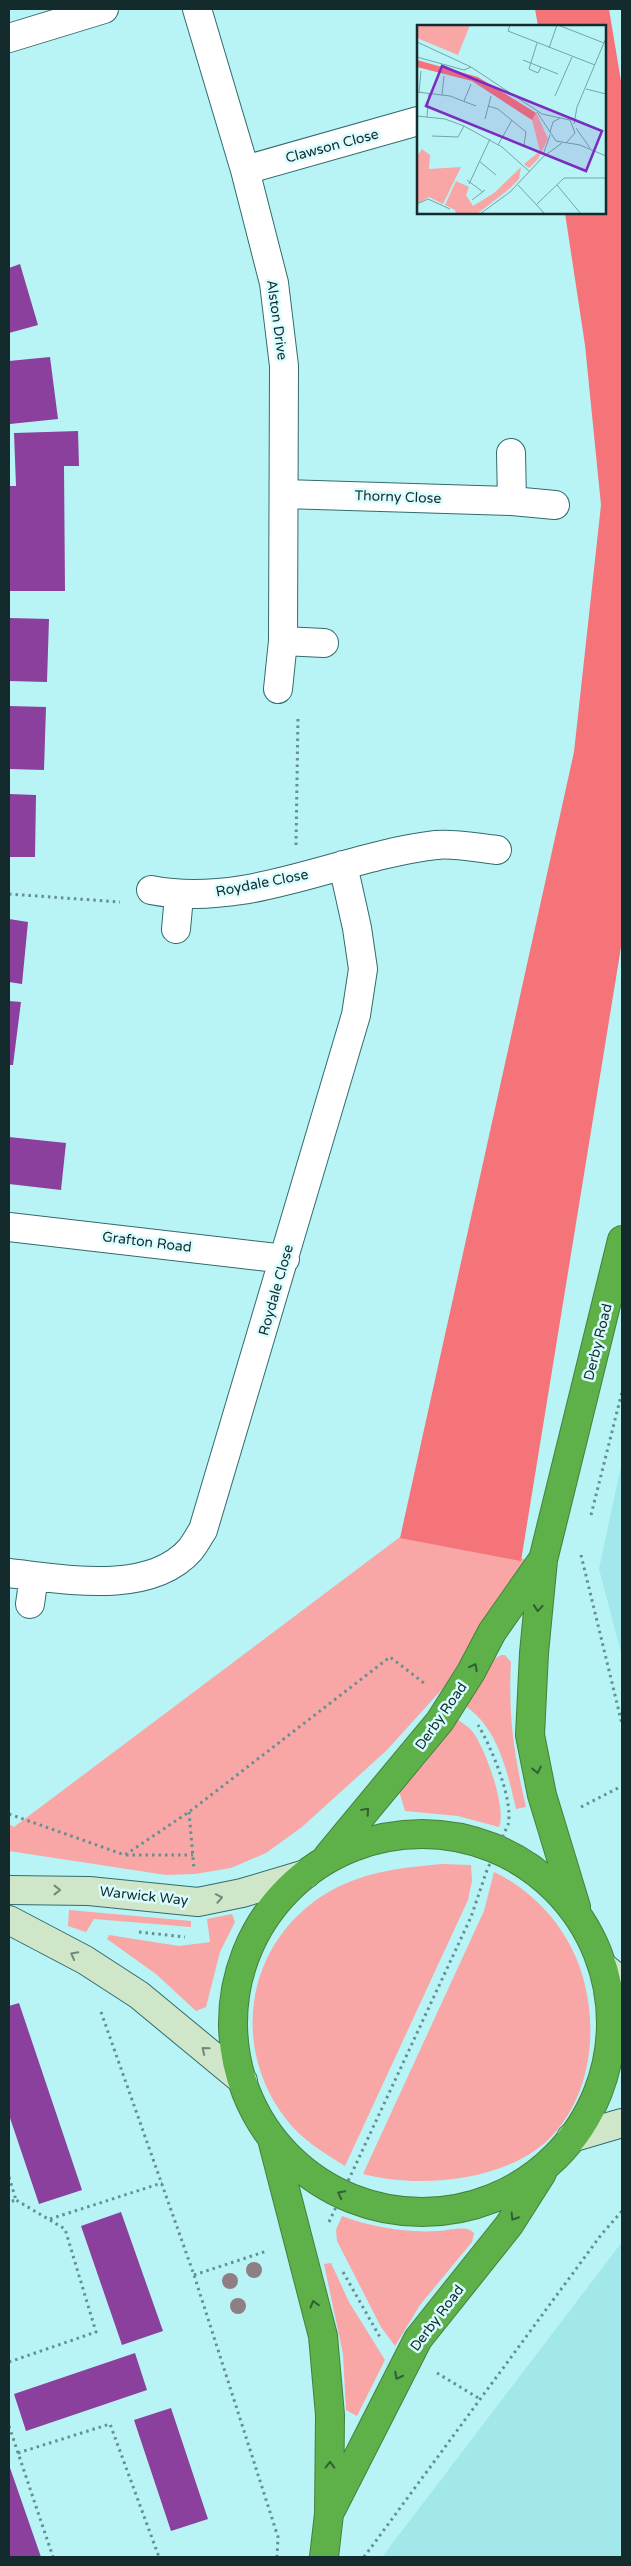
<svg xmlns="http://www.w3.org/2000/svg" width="631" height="2566" font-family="'Varela Round',sans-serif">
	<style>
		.built { fill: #a2e7ea }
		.green { fill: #f8a6a6 }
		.forest { fill: #f47479 }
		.building { fill: #8a409c }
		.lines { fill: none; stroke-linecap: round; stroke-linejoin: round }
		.street-casing { stroke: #326b6e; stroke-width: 30 }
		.secondary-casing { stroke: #326b6e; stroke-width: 30 }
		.highway-casing { stroke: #44813e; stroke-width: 30 }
		.path { stroke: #658f91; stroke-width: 3; stroke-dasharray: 2.5 4; stroke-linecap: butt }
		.street { stroke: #fff; stroke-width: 28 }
		.secondary { stroke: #cfe7c8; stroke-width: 28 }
		.highway { stroke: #5eb048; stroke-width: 28 }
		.tree { fill: #8f7e83 }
		.oneway { stroke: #316037 }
		.oneway2 { stroke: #71897a }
		.labels { text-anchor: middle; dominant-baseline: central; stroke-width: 5; stroke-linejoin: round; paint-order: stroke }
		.street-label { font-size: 14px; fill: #132b2c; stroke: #d9fcfe }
		.inset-road { fill: none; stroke: #76a4a5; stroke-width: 1 }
		.view { fill: #7b2cbf; fill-opacity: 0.15; stroke: #7b2cbf; stroke-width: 2.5 }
		.inset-edge { fill: none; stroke: #132b2c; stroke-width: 2.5 }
	</style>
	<rect width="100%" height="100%" fill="#b8f4f6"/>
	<path class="built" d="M622,1461V1656L599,1569Z
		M622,2242V2557H382Z"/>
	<path class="green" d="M400,1537L525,1559L444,1687L387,1750L302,1827L266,1853L231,1868L195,1874L166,1875L9,1851V1824L14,1827Z
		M501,1655H505L511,1662C508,1716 514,1755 526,1807L516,1809C508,1774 498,1727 465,1706L494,1659Z
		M457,1719C462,1723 468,1726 472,1731C485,1747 507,1808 499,1827L458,1816L405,1811L399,1791L425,1763Z
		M443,1864L471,1865L472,1881L468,1900L345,2166C324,2153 301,2139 286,2119C227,2043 248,1935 334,1889C368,1871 406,1867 443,1864Z
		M494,1872C526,1887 555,1915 571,1947C601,2005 598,2091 549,2139C506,2181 419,2189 363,2174L484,1911Z
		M69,1910L191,1921V1927L94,1919L86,1932L68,1926Z
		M232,1914L235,1922L220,1952L206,2007L196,2011L156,1974L107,1939L109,1935L179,1946L210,1942L207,1919Z
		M342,2216C371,2227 406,2233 437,2231C448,2231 467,2224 474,2233L472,2242L420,2305L395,2346L381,2327L337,2241L336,2230Z
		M331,2263L349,2302L385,2360L357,2416L346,2410L343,2354L324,2264Z"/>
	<path class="forest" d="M535,9H609L622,87V941L521,1561L400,1538L574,752L601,505L585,345L565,213L605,212V26H538Z"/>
	<path class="building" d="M20,264L38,325L9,333V268Z
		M50,357L58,419L10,424L9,361Z
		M78,431L79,466H64L65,591H9V486H16L14,433Z
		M9,618L49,619L47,682L9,681Z
		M9,706L46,707L44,770L9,769Z
		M9,794L36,795L35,857H9Z
		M9,919L28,922L22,984L9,982Z
		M9,1001L21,1002L13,1065H9Z
		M9,1137L66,1143L61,1190L9,1184Z
		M19,2003L82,2190L39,2204L9,2115V2006Z
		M121,2212L163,2331L122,2345L81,2226Z
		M135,2353L147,2390L26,2431L14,2394Z
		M171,2408L208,2519L171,2531L134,2420Z
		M9,2465L41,2557H9Z"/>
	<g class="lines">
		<defs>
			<path id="street" d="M197,9L245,170L274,283L284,366L283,641L278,689
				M9,38L104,9
				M245,170L418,121
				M511,453L512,501
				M284,494L512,501L555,505
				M283,641L324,643
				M151,890C248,909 341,856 436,845C455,843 477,848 497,850
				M176,929L179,896
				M9,1227L285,1259
				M9,1573C64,1579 149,1596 190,1550C195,1544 199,1536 203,1530L356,1015L363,969L357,928L343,865
				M30,1604L34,1576"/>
			<path id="secondary" d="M9,1890L89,1891L198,1902L242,1893L306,1874
				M9,1920L85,1960L139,1995L243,2081
				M605,1968L622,1982
				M571,2138L622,2123"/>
			<path id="highway" d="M233 2023a189 189 0 1 1 378 0a189 189 0 1 1-378 0Z
				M328,1856L440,1721L471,1672L492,1632L541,1562
				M576,1907L542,1795L530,1735L534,1653L543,1560L622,1240
				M272,2139L323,2336L330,2415L329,2514L324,2557
				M332,2508L418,2339L509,2225L542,2173"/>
		</defs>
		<use href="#street" class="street-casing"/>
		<use href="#secondary" class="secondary-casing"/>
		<use href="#highway" class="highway-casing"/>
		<path class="path" d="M296,845L298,716
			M9,894L120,902
			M591,1515L622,1392
			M581,1555L622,1724
			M581,1807L622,1786
			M189,1812L194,1869
			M9,1814L125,1855L189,1812L390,1657L424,1683
			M126,1855H193
			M139,1932L185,1937
			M101,2012L194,2275L278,2537L277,2557
			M9,2177L16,2200L9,2202
			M50,2219L162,2183
			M329,2222L471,1917L487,1870L508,1825C514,1801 491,1746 478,1725
			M343,2272L381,2339
			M194,2275L267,2251
			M9,2362L96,2332L65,2229L16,2200
			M437,2373L480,2399
			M9,2426L53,2557
			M18,2453L110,2424L159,2557
			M364,2557L601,2235L622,2211"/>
		<use href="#street" class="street"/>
		<use href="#secondary" class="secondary"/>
		<use href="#highway" class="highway"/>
	</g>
	<g class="tree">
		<circle cx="254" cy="2270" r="8"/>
		<circle cx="230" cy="2281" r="8"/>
		<circle cx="238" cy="2306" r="8"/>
	</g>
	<defs><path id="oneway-chevron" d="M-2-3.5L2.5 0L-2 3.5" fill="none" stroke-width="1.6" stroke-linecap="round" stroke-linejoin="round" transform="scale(1.25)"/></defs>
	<g class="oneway">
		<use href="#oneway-chevron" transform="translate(538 1608) rotate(95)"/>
		<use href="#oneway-chevron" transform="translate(474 1667) rotate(-62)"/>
		<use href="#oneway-chevron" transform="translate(537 1770) rotate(78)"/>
		<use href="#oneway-chevron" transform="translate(366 1811) rotate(-49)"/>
		<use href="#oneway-chevron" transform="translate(341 2194) rotate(-153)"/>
		<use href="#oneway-chevron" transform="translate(514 2217) rotate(122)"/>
		<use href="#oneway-chevron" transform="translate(314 2304) rotate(-105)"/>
		<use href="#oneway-chevron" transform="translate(398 2376) rotate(117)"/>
		<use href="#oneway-chevron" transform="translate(330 2465) rotate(-89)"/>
	</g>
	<g class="oneway2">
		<use href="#oneway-chevron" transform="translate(57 1890)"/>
		<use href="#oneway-chevron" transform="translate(219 1898) rotate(-11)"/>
		<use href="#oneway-chevron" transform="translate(74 1955) rotate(-152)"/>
		<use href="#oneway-chevron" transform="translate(205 2050) rotate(-141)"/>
	</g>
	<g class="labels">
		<g class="street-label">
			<text transform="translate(332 146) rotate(-15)">Clawson Close</text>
			<text transform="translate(277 320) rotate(82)">Alston Drive</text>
			<text transform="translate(398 497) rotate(2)">Thorny Close</text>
			<text transform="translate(262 883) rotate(-11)">Roydale Close</text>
			<text transform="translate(147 1242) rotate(7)">Grafton Road</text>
			<text transform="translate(276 1290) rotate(-74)">Roydale Close</text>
			<text transform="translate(598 1342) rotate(-76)">Derby Road</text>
			<text transform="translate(441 1716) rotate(-55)">Derby Road</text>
			<text transform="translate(144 1896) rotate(6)">Warwick Way</text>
			<text transform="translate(437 2318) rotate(-53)">Derby Road</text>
		</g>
	</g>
	<g transform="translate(417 25)">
		<rect width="189" height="189" fill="#b8f4f6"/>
		<path d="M0,0H53L41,30L0,13ZM119,87L131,114L121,134L112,143L107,139L123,126L115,95ZM5,124L13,130L12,144L44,142L26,179L12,172L0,179V131ZM104,142L102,154L91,165L60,189H39L38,185L28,180L39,156L52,162L49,170L56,181L77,168Z" fill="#f8a6a6"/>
		<path d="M0,35L61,52L119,88L115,95L55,56L0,42Z" fill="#f47479"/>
		<path class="inset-road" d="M93,0L91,6L178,40M141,0L187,18M0,17L54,42L125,89L153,95L158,108L149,118M120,18L112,44L121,48L124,42M132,23L140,0M0,32L47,45L54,42M106,35L141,49M169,64L189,69M0,67L33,71L59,81M2,68L4,46M25,70L27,51M138,71L155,32M47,76L54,59M71,81L81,84L109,107L107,120M120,87L139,116L163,120L189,131M0,91L28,94L47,101L85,122L113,147M10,92L12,69M68,94L74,71M157,99L160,82L189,13M159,103L173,123M133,107L136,97L143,93M15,111L41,112L47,101M81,120L95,95M126,130L133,110M62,136L79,150M50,155L66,167M52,159L73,114M101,160L128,189M140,160L164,189M55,175L68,165M0,179L11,174L33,184M120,179L147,153H189M63,189L93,167L126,132L145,118"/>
		<path class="view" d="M25,41L185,106L169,146L9,81Z"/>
		<rect width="189" height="189" class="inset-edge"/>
	</g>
	<rect width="631" height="2566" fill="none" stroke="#132b2c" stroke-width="20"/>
</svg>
